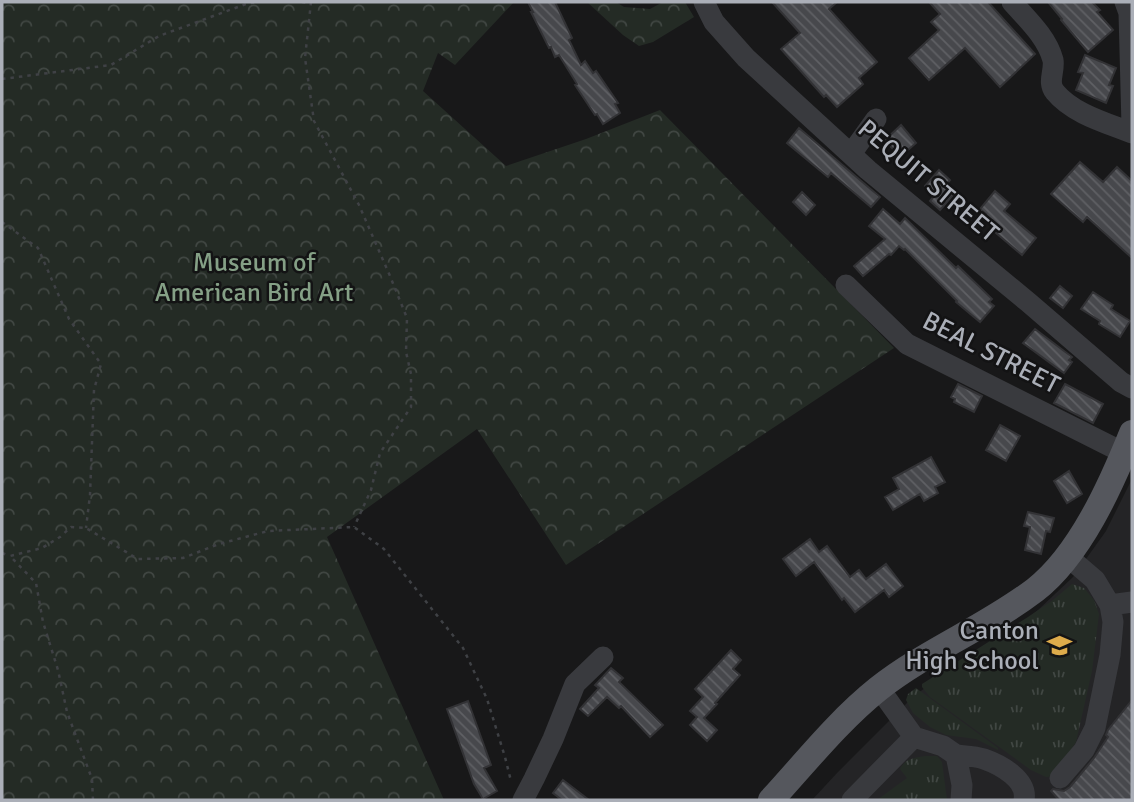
<svg xmlns="http://www.w3.org/2000/svg" width="1134" height="802" font-family="Signika,sans-serif">
	<style>
		.built { fill: #242426 }
		.grass { fill: url(#grass-tufts) }
		.forest { fill: url(#forest-crowns) }
		.building { fill: url(#building-back-hatch); stroke: #323235; stroke-width: 2 }
		.lines { fill: none; stroke-linecap: round; stroke-linejoin: round }
		.path { stroke: #3f4145; stroke-width: 2.5; stroke-dasharray: 3.5 5; stroke-linecap: butt }
		.minor { stroke: #393a3e; stroke-width: 21 }
		.major { stroke: #55575d; stroke-width: 26 }
		.labels { text-anchor: middle; dominant-baseline: central; stroke-width: 5; stroke-linejoin: round; paint-order: stroke }
		.street-label { font-size: 26px; fill: #abafb8; stroke: #131314 }
		.park-label { font-size: 26px; fill: #85a086; stroke: #131314 }
		.poi-label { font-size: 26px; fill: #abafb8; stroke: #131314; text-anchor: end }
	</style>
	<defs>
		<pattern id="grass-tufts" width="24" height="20" patternUnits="userSpaceOnUse" patternTransform="scale(1.75)"><rect width="24" height="20" fill="#242b25"/><path d="M3 7l-1-3M5 7V3M7 7l1-3M15 17l-1-3M17 17v-4M19 17l1-3" fill="none" stroke="#414743"/></pattern>
		<pattern id="forest-crowns" width="20" height="18" patternUnits="userSpaceOnUse" patternTransform="scale(1.75)"><rect width="20" height="18" fill="#242b25"/><path d="M2 6a3 3 0 1 1 6 0M12 15a3 3 0 1 1 6 0" fill="none" stroke="#414743"/></pattern>
		<pattern id="building-back-hatch" width="6" height="6" patternUnits="userSpaceOnUse" patternTransform="scale(1.75)"><rect width="6" height="6" fill="#47484c"/><path d="M-1 5l2 2M0 0l6 6M5-1l2 2" fill="none" stroke="#5f6064"/></pattern>
	</defs>
	<rect width="100%" height="100%" fill="#181819"/>
	<path class="built" d="M1132,479V800H812L837,773L913,697L963,659L1008,634L1038,610L1073,577L1106,531Z"/>
	<path class="grass" d="M1072,584L1084,588L1094,600L1099,614L1092,671L1076,742L1066,759L1053,776L1046,777L1031,770L930,697L922,687V684L1028,617L1053,600Z
		M916,688L998,748V750L976,739L946,735L930,727L913,713L906,700L908,694Z
		M927,756H937L942,762L947,800H877L907,778L900,769C905,758 917,757 927,756Z"/>
	<path class="forest" d="M2,2H514L455,65L438,53L423,91L506,166L586,139L660,110L894,348L566,565L477,429L327,537L444,800H2Z
		M587,2H616L624,7L650,9L663,2H685L694,17L653,42L639,46L623,35Z"/>
	<path class="building" d="M528,2H555L572,38L569,40L581,65L585,61L593,73L596,71L618,103L615,104L620,113L603,124L597,114L595,115L575,85L577,84L559,55L555,57L551,47L549,48L531,12H533Z
		M772,2H837L829,9L877,62L859,78L863,84L837,107L826,95L824,97L781,49L800,33Z
		M929,2H988L1035,54L1000,87L965,48L929,80L909,58L939,30L931,22L940,14Z
		M1048,2H1092L1100,10L1097,12L1113,30L1088,52L1061,20L1062,19Z
		M1085,55L1116,68L1109,85L1113,86L1106,103L1076,90L1083,73L1078,72Z
		M901,125L916,143L900,157L885,140Z
		M799,128L880,197L871,207L831,173L828,177L787,143Z
		M1080,162L1103,182L1117,167L1132,181V258L1087,217L1083,222L1051,194Z
		M939,170L950,180L945,186L954,194L940,210L930,201L935,195L925,186Z
		M995,191L1010,204L1004,211L1036,238L1022,255L996,233L999,230L983,217L986,214L980,209Z
		M802,192L815,205L806,215L793,202Z
		M883,209L900,224L905,218L956,268L958,266L992,299L989,302L994,306L980,322L956,302L957,301L905,249L904,250L899,246L891,255L889,254L863,276L854,266L885,239L869,226Z
		M1060,286L1072,296L1063,308L1050,298Z
		M1093,292L1113,305L1111,309L1130,321L1120,337L1099,324L1100,321L1081,309Z
		M1035,329L1072,357L1069,360L1072,362L1064,373L1023,343Z
		M958,384L982,396L974,412L954,402L955,399L951,397Z
		M1065,384L1103,404L1093,423L1054,403Z
		M1000,425L1020,436L1006,461L986,450Z
		M931,457L945,482L935,487L938,493L924,501L920,494L893,510L885,497L899,489L893,478Z
		M1069,471L1082,494L1067,503L1054,481Z
		M1028,512L1054,518L1050,532L1046,531L1041,554L1025,550L1030,527L1024,526Z
		M810,539L819,552L827,546L850,577L859,570L866,579L886,564L903,586L889,597L884,590L855,612L844,598L842,600L814,562L796,576L783,559Z
		M731,650L741,660L733,669L740,675L715,703L717,704L704,718L717,730L707,741L690,725L697,717L690,711L703,697L695,689Z
		M611,668L623,678L619,682L663,725L650,737L621,706L619,708L607,697L588,716L580,709L599,688L595,685Z
		M1132,700V800H1059L1051,791L1053,789L1064,791L1070,787L1094,758L1108,737L1106,735L1108,730Z
		M468,701L491,765L484,768L497,791L483,799L474,784L447,709Z
		M563,780L589,800H562L553,793Z"/>
	<g class="lines">
		<path class="path" d="M302,2L310,4
			M311,2L305,58L314,121L359,205L390,276L407,318L406,352L411,374V407L380,453L371,490L354,527
			M2,79L111,65L159,36L246,4L258,2
			M2,222L38,248L69,319L101,364L94,390L90,495L86,528
			M2,553L10,556
			M93,800L92,779L67,712L58,670L43,622L36,583L10,556L42,548L60,537L71,527L86,528L138,559L183,558L219,544L268,531L354,527L384,549L463,648L487,699L505,757L511,781"/>
		<path class="minor" d="M704,2L714,22L746,58L868,170L1028,302L1121,382L1132,388
			M1012,2C1027,19 1047,37 1053,60C1055,71 1047,82 1055,92C1073,114 1107,123 1132,133
			M1125,2L1129,13L1132,126
			M851,154L876,119
			M846,285L907,344L1124,453
			M1067,556L1095,580L1110,605L1132,602
			M879,688L914,737L943,746L956,755L962,785L961,800
			M956,755C965,756 975,756 984,759C1001,765 1028,780 1024,800
			M1060,778L1084,750L1095,728L1110,655L1113,622L1110,605
			M523,800L534,779L553,739L575,684L603,657
			M852,800L914,737"/>
		<path class="major" d="M771,800C805,763 838,721 878,689C926,651 985,628 1035,590C1080,555 1111,485 1132,433"/>
	</g>
	<defs>
		<symbol id="school-bare" viewBox="-9 -9 18 18"><path d="M0-5L7-2L0 1L-7-2ZM-4 1L0 2.5L4 1V4Q0 6-4 4Z" fill="#ddab4b" stroke="#131314" stroke-width="2.5" paint-order="stroke"/></symbol>
	</defs>
	<g fill-rule="evenodd">
		<use href="#school-bare" x="1042" y="628" width="35" height="35"/>
	</g>
	<g class="labels">
		<g class="street-label">
			<text transform="translate(928 181) rotate(40)">PEQUIT STREET</text>
			<text transform="translate(991 353) rotate(27)">BEAL STREET</text>
		</g>
		<g class="park-label">
			<text x="254" y="263">Museum of<tspan x="254" dy="30">American Bird Art</tspan></text>
		</g>
		<g class="poi-label">
			<text x="1039" y="631">Canton<tspan x="1039" dy="30">High School</tspan></text>
		</g>
	</g>
	<rect width="1134" height="802" fill="none" stroke="#abafb8" stroke-width="7"/>
</svg>
